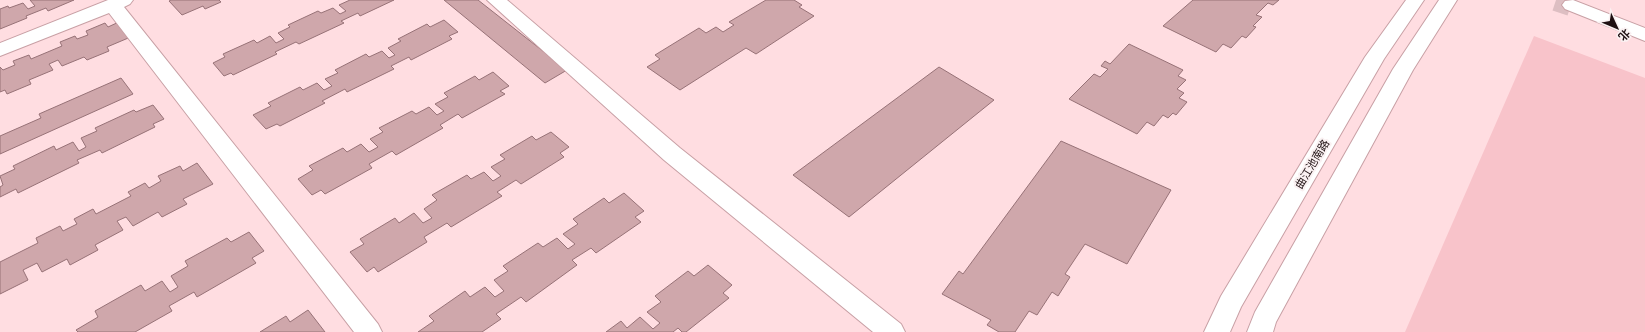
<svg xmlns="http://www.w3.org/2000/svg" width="1645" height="332" font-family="Ubuntu,'Noto Sans SC',sans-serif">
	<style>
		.green { fill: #f8c3ca }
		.building { fill: #cfa7ab; stroke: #977277 }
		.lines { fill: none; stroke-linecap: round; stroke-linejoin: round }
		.street-tunnel { stroke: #ddbec2; stroke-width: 22; stroke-dasharray: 22 11; stroke-linecap: butt }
		.street-casing { stroke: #c8a0a5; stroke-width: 2 }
		.secondary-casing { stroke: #c8a0a5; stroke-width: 2 }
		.street { fill: #fff; fill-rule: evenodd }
		.secondary { fill: #fff; fill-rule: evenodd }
		.labels { text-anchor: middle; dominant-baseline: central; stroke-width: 4; stroke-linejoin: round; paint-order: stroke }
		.street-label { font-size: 11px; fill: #1e1012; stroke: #faf1f2 }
	</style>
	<rect width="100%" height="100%" fill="#ffdde1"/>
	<path class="green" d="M1534,36L1645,78V332H1405Z"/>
	<path class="building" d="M30,0H74L48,11L46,8L26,16L27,18L0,29V9L8,6L9,8L23,3L28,9L35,6Z
		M171,0H219L221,2L205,9L203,6L182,15L169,1Z
		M350,0H394L360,16L358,13L341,21L344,23L299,44L296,42L275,52L277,54L233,75L231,73L224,76L213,63L225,57L223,54L254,40L257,43L270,36L276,43L284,39L278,33L290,27L288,25L318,11L321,13L333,8L340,14L346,11L339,5Z
		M444,0H478L567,70L545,83Z
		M766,0H794L802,5L799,7L814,16L756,54L746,48L680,90L647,67L660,59L655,55L699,28L706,33L716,27L723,32L734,25L729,22Z
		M1193,0H1279L1273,5L1268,3L1256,15L1262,17L1253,26L1256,27L1246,38L1242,36L1231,48L1223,44L1216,52L1163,26Z
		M444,20L458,32L449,36L452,39L411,60L409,57L391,66L394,69L347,92L345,89L322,101L325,103L280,126L277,124L266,129L253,115L271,106L268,103L300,87L303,90L317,83L324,90L332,86L325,79L338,73L335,70L366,54L369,57L382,51L389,58L395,55L388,48L401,41L398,39L427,24L430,27Z
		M121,21L133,36L107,47L109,51L87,60L84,57L62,66L58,60L49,64L53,70L29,80L31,84L7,94L5,90L0,92V67L3,70L15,65L13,61L29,55L31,59L62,46L60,42L75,36L77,39L88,35L86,31L105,23L108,27Z
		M1129,44L1183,70L1178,76L1186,80L1177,89L1184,93L1179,98L1187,102L1176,115L1173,113L1168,118L1163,115L1154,126L1147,122L1137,134L1069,99L1094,74L1100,77L1108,69L1101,66L1105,61L1110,64Z
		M939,67L994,100L849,217L793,175Z
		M493,72L509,86L500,91L505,94L462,118L458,114L440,125L443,128L396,155L392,151L369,164L372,168L325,194L321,190L312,195L298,179L313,170L309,166L343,148L347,152L361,144L369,152L378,147L370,139L383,132L379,128L412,111L416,114L429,107L437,115L444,111L435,104L448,97L444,93L475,76L479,80Z
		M121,78L133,94L0,154V136L41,118L39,114Z
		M153,105L164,119L153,124L155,127L102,153L100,150L77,160L79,163L18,193L16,189L0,197V187L3,185L0,176L15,169L13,166L54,146L56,150L73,142L79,151L86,147L81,138L97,131L95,128L134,110L136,112Z
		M551,132L569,147L560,153L564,157L521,184L516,180L497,192L502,196L451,227L447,223L424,237L427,242L378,272L374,267L367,272L350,252L364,244L360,239L395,218L399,223L414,213L423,223L432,218L424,209L437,200L432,195L467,175L471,179L484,172L493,181L501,176L491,167L505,159L500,155L532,136L536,140Z
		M1061,141L1171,190L1127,264L1085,244L1065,274L1070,277L1058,296L1052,292L1037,315L1029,311L1015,332H999L987,325L991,320L942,294L959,271L963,274Z
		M197,163L213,184L183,199L187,204L162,217L158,212L133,226L126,217L117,221L123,230L95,245L98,250L70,265L67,259L42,272L37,263L23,270L28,280L0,294V262L38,243L36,238L60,226L63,231L77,224L74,219L93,209L96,214L131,196L128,192L145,183L149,188L161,181L158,176L180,166L183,171Z
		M624,193L644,211L635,217L641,222L596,253L591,248L572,260L577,265L526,302L521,297L496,314L501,319L482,332H418L434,321L429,316L465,291L470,297L485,287L495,297L504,291L494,280L508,271L503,266L538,243L543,247L557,238L568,249L575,244L563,234L578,224L573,219L604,198L609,203Z
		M249,232L264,251L252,258L256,263L197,297L194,292L169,306L172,311L135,332H78L76,330L98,317L95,311L141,285L145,291L162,281L170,292L178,287L171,276L188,266L185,261L227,238L231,242Z
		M708,265L732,285L723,293L729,298L686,332H682L678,328L673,332H606L621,321L627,328L640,317L653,329L660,323L647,312L661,302L655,296L688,271L694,276Z
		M308,310L325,332H260L286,316L290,322Z"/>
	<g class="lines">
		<path class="street-tunnel" d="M1556,0L1571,5"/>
		<defs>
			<path id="street" d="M108,0H133L130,4L124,7L378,324L382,332H354L109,13L0,56V43Z
				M487,0H507L680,148L901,324L905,332H873L664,160Z
				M1573,0L1645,28V41L1565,9L1562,5L1565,1Z"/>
			<path id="secondary" d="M1406,0H1424L1384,59L1241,307L1230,332H1204L1221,296L1365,57Z
				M1439,0H1457L1413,70L1276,322L1273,332H1247L1255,312L1393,69Z"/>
		</defs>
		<use href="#street" class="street-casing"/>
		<use href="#secondary" class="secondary-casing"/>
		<use href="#street" class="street"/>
		<use href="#secondary" class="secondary"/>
	</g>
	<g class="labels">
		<g class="street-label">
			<text transform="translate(1312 164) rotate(-59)">曲江池南路</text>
		</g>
	</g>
	<g transform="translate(1617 28) rotate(134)" stroke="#faf1f2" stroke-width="3" paint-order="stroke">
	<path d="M0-3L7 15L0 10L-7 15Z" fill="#1e1012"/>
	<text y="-6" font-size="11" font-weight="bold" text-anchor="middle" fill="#1e1012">北</text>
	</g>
</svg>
